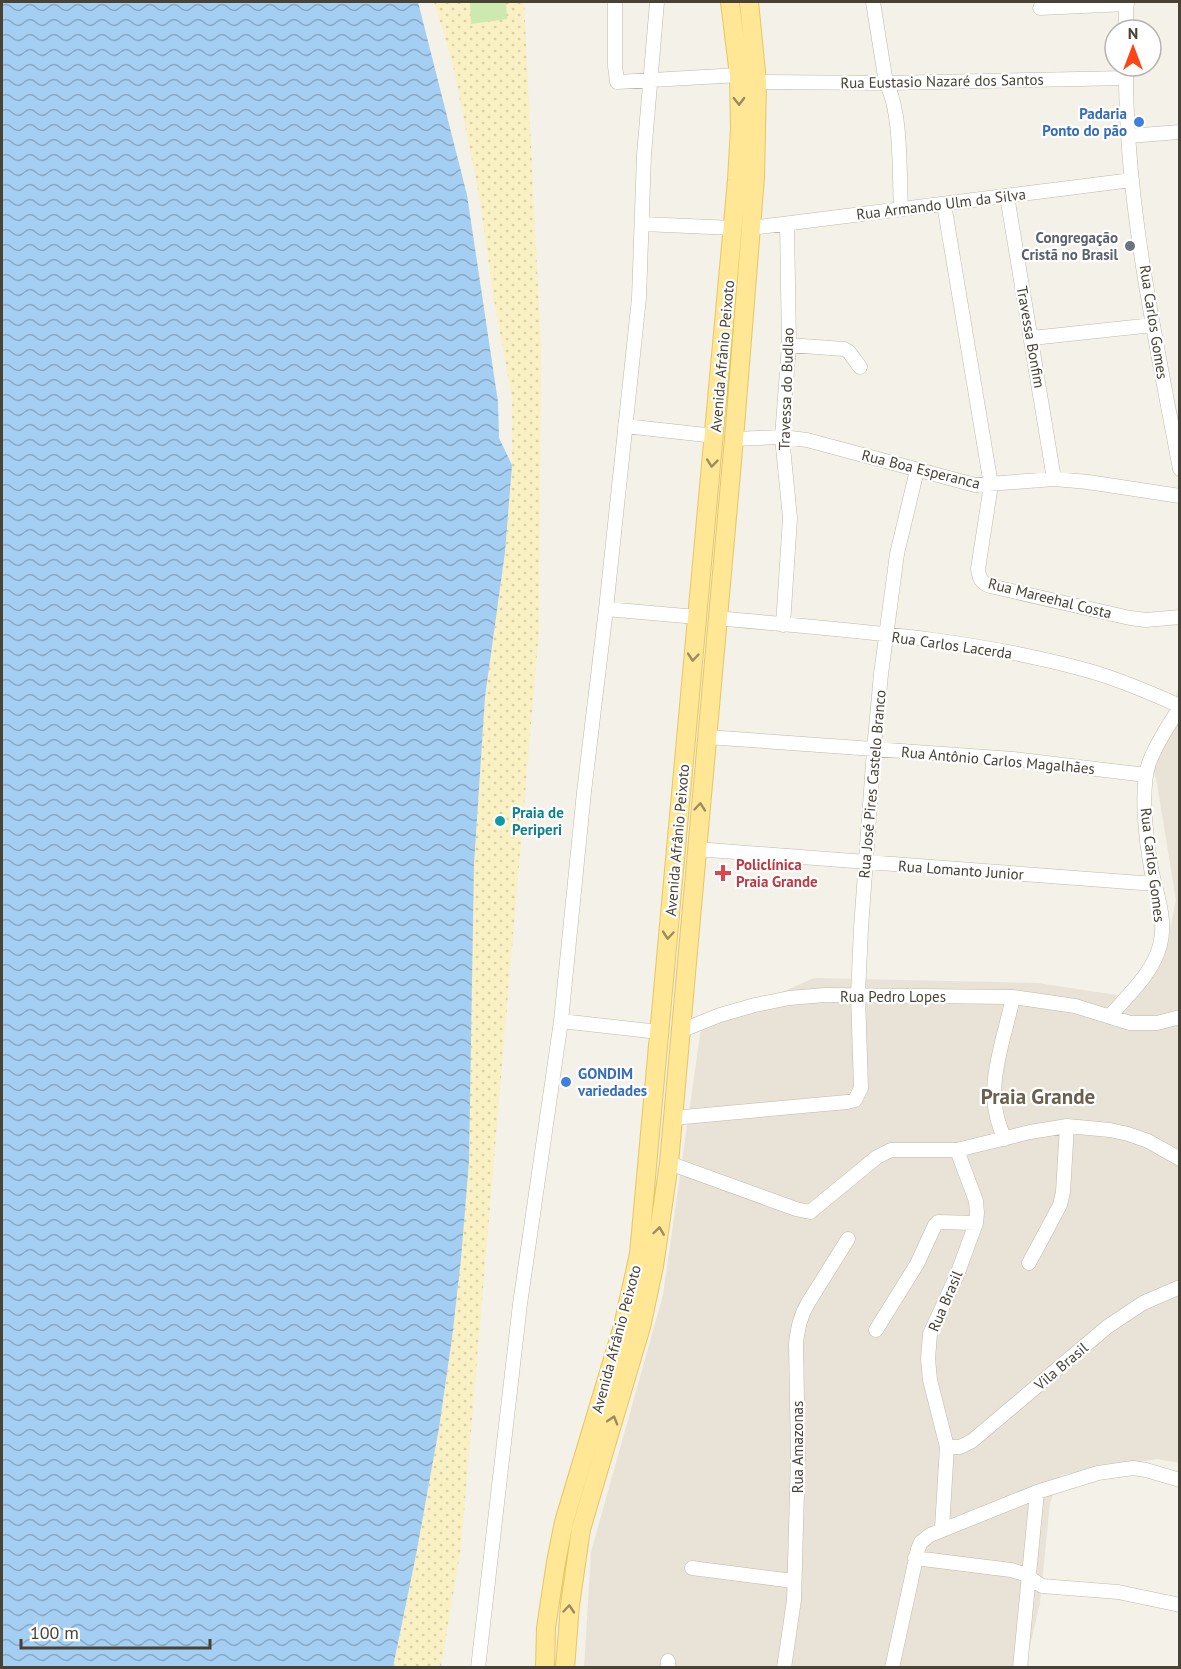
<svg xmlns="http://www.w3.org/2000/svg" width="1181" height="1669" font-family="'PT Sans',sans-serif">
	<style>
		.residential { fill: #e8e3d6 }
		.sand { fill: url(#sand-dots) }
		.garden { fill: #cce9b0 }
		.water { fill: url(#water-waves) }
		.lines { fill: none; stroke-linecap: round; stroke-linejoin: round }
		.minor-casing { stroke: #c0b9aa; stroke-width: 15 }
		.major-casing { stroke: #e6c664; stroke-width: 20 }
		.minor { stroke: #fff; stroke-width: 14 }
		.major { stroke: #ffe796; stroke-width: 18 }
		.oneway { stroke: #9a8c61 }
		.shop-dot { fill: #3f7fe0; stroke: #fff; stroke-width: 2 }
		.worship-dot { fill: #6b7280; stroke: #fff; stroke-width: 2 }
		.culture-dot { fill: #0f9aa8; stroke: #fff; stroke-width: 2 }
		.health-dot { fill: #e0444e; stroke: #fff; stroke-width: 2 }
		.labels { text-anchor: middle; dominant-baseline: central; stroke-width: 4.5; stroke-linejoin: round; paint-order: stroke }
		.street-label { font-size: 15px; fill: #484236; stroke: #fff }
		.shop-label { font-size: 15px; font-weight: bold; fill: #366cbe; stroke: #fff; text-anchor: end }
		.worship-label { font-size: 15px; font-weight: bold; fill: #5b616d; stroke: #fff; text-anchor: end }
		.culture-label { font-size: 15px; font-weight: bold; fill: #0d838f; stroke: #fff; text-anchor: start }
		.health-label { font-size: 15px; font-weight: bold; fill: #be3a42; stroke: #fff; text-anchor: start }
		.district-label { font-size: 21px; font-weight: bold; fill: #6b604d; stroke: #fff }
	</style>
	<defs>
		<pattern id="sand-dots" width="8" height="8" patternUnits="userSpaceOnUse" patternTransform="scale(1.5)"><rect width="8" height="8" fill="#f9f0c3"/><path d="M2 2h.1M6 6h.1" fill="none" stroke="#d7cfa8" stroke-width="1.8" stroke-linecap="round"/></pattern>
		<pattern id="water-waves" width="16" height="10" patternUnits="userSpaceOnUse" patternTransform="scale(1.5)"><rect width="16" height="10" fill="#a4cef2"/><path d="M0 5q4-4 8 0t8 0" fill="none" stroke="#88a9c5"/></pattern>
	</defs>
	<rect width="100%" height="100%" fill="#f4f1e8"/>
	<path class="residential" d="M1179,689V1463L1157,1459L1061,1475L1050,1503L1040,1603L1025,1667L584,1668L591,1552L663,1295L701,1028L814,978L1038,983L1123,996L1168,939L1176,900L1156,778L1146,757Z"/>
	<path class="sand" d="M434,2H524L541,348L539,630L461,1548L441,1667L393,1668L416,1555L439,1428L452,1338L461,1259L469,1161L474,864L485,697L505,552L512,465V398L494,300L479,195L452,61Z"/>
	<path class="garden" d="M470,2H506L507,19L471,24Z"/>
	<path class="water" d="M2,2H418L467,195L498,402L499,438L512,465L505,552L485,697L474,864L469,1161L461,1259L452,1338L439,1428L416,1555L393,1667H2Z"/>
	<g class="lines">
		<defs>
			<path id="minor" d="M615,2V66L617,82L739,75
				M873,2L886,83C902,111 899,175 901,209
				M1040,8L1127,4
				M1126,30V2
				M1126,66C1125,201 1155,336 1180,469
				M757,82L886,83L1126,78
				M1128,136L1180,132
				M1007,196L1054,479
				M944,204L991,485L978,569C979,578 981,583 990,586L1130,618L1146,620L1180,617
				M643,224L733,228
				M751,228L1132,180
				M1032,338L1153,325
				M789,345L844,349L849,352L860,367
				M625,426L715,436
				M734,439L782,437L807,440L975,485L1054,479L1088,482L1180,496
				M606,609L697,617
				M717,618C840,630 967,637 1086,670C1119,679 1149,692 1180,706
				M783,625L790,518L782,437L789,345L787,224
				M707,737L1013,759L1146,775
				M696,849L1155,884
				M1110,1016C1129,994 1153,973 1160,945C1167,919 1156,894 1151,868C1146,841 1140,789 1149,763C1156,743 1169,725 1180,707
				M561,1021L659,1032
				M680,1031L720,1015L755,1005L789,998L825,995L1013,997L1075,1006L1130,1023H1157L1180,1017
				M673,1118L847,1102L855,1100L861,1088L858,995L861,928L874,750L881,674L897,554L917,470
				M1005,1139C981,1092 1003,1046 1013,997
				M669,1163L796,1209L810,1212L877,1157L891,1150H957L1030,1132L1067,1126L1110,1130L1128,1134L1148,1141L1180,1159
				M1029,1263L1060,1205L1063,1192L1067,1126
				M876,1330L917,1264L935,1225L938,1222L976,1223
				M947,1447H960L972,1441L1107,1327L1143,1303L1180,1287
				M942,1528L947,1447L930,1380L928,1359L930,1334L957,1275L976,1223L977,1213L976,1201L957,1150
				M915,1558L1011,1570L1024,1574L1042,1586L1118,1592L1180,1605
				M692,1568L793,1581
				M478,1668L520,1304L561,1021L584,792L606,609L639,298L644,155L657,2
				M668,1668V1661
				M784,1668L794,1600L798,1456L796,1343C798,1328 800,1316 808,1303L848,1239
				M892,1668L918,1549L921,1542L930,1535L1037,1492L1098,1473L1133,1468L1146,1470L1180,1480
				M1020,1668L1037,1492"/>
			<path id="major" d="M545,1668L546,1628L556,1562L564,1522L623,1326L639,1254L737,180L740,128L739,75L730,2
				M565,1668L570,1605L581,1529L641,1327L654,1266L669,1163L734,439L755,177L757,82L749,2"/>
		</defs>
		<use href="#minor" class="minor-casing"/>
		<use href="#major" class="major-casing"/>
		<use href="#minor" class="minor"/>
		<use href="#major" class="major"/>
	</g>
	<defs><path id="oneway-chevron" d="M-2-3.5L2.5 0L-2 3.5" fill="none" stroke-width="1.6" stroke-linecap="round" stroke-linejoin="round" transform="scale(1.5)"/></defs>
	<g class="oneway">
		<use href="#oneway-chevron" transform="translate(739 101) rotate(89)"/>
		<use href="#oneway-chevron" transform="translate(712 463) rotate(96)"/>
		<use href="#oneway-chevron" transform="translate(693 657) rotate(95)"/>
		<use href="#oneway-chevron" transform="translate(700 807) rotate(-85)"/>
		<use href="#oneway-chevron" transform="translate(668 935) rotate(95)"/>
		<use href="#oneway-chevron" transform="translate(659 1231) rotate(-82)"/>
		<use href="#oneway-chevron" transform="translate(613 1420) rotate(-73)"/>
		<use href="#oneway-chevron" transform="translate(569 1609) rotate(-85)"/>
	</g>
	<g class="shop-dot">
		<circle cx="1139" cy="122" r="6"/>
		<circle cx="566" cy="1082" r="6"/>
	</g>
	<circle class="worship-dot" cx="1130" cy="246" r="6"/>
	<circle class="culture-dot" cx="500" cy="821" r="6"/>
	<path class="health-dot" d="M720 864h6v6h6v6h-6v6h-6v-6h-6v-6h6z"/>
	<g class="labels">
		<g class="street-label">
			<text transform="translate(942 81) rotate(-1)">Rua Eustasio Nazaré dos Santos</text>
			<text transform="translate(941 204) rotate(-7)">Rua Armando Ulm da Silva</text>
			<text transform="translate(1154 322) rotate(81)">Rua Carlos Gomes</text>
			<text transform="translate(1031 337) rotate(80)">Travessa Bonfim</text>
			<text transform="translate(722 356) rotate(-85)">Avenida Afrânio Peixoto</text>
			<text transform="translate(786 389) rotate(-88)">Travessa do Budlao</text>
			<text transform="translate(921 469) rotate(14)">Rua Boa Esperanca</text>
			<text transform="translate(1050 598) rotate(14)">Rua Mareehal Costa</text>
			<text transform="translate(952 645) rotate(8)">Rua Carlos Lacerda</text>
			<text transform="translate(998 760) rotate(5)">Rua Antônio Carlos Magalhães</text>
			<text transform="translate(872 784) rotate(-85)">Rua José Pires Castelo Branco</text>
			<text transform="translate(677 840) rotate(-85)">Avenida Afrânio Peixoto</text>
			<text transform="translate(1153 865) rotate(83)">Rua Carlos Gomes</text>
			<text transform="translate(961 870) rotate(4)">Rua Lomanto Junior</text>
			<text x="893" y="996">Rua Pedro Lopes</text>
			<text transform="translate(945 1301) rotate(-67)">Rua Brasil</text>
			<text transform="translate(616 1339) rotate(-75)">Avenida Afrânio Peixoto</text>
			<text transform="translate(1061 1366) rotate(-40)">Vila Brasil</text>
			<text transform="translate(797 1447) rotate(-90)">Rua Amazonas</text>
		</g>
		<g class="shop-label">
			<text x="1127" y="113">Padaria<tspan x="1127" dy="17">Ponto do pão</tspan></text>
			<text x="578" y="1073" text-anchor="start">GONDIM<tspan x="578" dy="17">variedades</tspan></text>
		</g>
		<g class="worship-label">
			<text x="1118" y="237">Congregação<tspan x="1118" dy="17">Cristã no Brasil</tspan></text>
		</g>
		<g class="culture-label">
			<text x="512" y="812">Praia de<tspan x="512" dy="17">Periperi</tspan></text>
		</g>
		<g class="health-label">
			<text x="736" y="864">Policlínica<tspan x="736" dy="17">Praia Grande</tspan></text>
		</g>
		<g class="district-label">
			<text x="1038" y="1096">Praia Grande</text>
		</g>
	</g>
	<rect width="1181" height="1669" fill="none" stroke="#484236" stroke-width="6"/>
	<g transform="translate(1133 48)"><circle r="28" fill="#ffffff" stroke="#b6b3af" stroke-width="1.5"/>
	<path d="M0-4.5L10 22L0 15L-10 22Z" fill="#fd4516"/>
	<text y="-9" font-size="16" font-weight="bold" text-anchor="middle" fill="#484236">N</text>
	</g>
	<path d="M21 1639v9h189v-9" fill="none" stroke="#484236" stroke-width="3"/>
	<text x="30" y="1639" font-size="18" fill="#484236" stroke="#ffffff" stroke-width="4.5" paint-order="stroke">100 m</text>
</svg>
